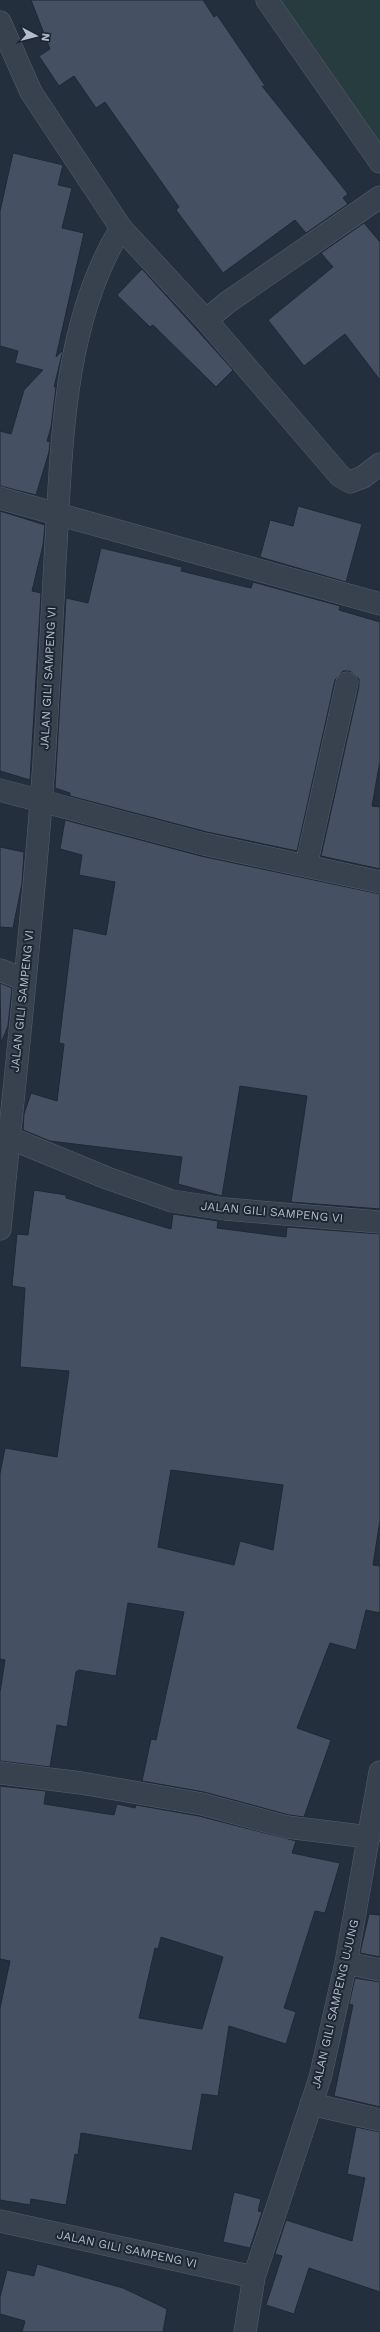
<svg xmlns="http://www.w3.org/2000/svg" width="380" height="2332" font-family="'Work Sans',sans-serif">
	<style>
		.green { fill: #263c3f }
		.building { fill: #455162; stroke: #1f2835; fill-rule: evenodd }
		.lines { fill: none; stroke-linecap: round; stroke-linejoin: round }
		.street-casing { stroke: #565f6c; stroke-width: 23 }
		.street { stroke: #38414e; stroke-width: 22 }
		.labels { text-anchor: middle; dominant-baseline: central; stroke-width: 4; stroke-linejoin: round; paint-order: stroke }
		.street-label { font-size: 12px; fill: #b4bcc9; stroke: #1d2633 }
	</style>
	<rect width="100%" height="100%" fill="#242f3e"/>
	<path class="green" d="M278,0H380V149Z"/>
	<path class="building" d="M31,0H203L214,17L217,15L266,87L262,86L348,194L343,198L348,204L306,233L295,220L223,273L176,210L179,207L105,102L96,108L74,76L59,86L39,56L50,49Z
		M13,153L63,165L58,185L72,188L62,228L84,233L56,357L63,350L54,387H56L51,427L47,441L50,442L49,452L36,495L0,486V431L11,434L24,390L43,370L15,363L18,351L0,346V211Z
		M364,223L380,242V380L345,334L304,366L268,320L333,267L321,253Z
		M142,269L233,370L216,387L153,325L150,327L117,295Z
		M298,506L362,524L346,582L260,557L270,520L293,526Z
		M0,511L45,525L43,545L32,591L41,593L30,780L0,771Z
		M101,548L182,567L181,571L242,586L251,588L253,582L340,606L339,610L380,622V761L372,806L380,807V869L321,856L359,686V679L350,671H343L335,680L297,851L207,832L70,796V793L55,788L66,598L88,603Z
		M65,820L201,856L380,894V1209L291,1202L307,1096L240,1086L222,1196L178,1184L182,1157L50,1141L23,1130L24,1114L31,1093L57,1101L64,1044L59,1043L73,928L106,935L115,882L79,875L82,855L60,849Z
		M0,847L24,852L22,883L13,928L0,927Z
		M0,983L12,988L8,1026L1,1043Z
		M34,1190L66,1195V1198L171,1229L173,1214L218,1221L217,1228L286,1237L287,1227L380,1234V1520L373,1565L380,1566V1613L366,1610L356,1650L330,1643L297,1728L331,1740L304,1817L289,1815L204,1792L142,1781L151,1739L156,1740L184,1612L128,1603L116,1676L79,1670L76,1672L67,1727L57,1725L50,1767L0,1761V1692L5,1660L0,1659V1474L5,1448L57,1457L69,1371L20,1367L25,1288L12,1286L17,1234L28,1235ZM171,1470L283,1485L273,1550L240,1541L234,1565L158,1547Z
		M0,1786L46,1791L44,1804L114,1815L117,1804L135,1808L136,1805L199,1816L296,1841L292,1853L340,1863L325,1913L315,1911L284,2008L296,2012L286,2044L229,2026L218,2096L202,2094L192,2151L81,2133L78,2155L75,2154L66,2205L31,2199L30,2205L0,2200V2008L10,1961L0,1959ZM161,1937L223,1957L202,2029L139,2018L155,1948L158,1949Z
		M369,1914L380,1915V1957L360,1953Z
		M355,1978L380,1982V2107L334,2096L353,2005L349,2004Z
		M356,2127L380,2132V2292L309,2268L294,2314L266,2305L282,2256L275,2254L286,2220L352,2241L365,2178L347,2174Z
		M234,2192L261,2199L258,2211L262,2212L250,2248L223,2242Z
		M37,2264L123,2288L167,2309L163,2332H22L25,2321L0,2314V2297L7,2270L34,2276Z"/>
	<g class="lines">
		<defs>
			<path id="street" d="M267,0L380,162
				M0,22L31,92L121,228L206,320L340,476L350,482L363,477L380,464
				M206,320L228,302L380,197
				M0,498L380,604
				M0,790L204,844L380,882
				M306,866L347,683
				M0,970L25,980
				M0,1134L107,1178L172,1201L225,1209L380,1222
				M0,1229C14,1087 30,945 41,803C48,717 51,630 56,544C62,438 64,321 121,228
				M0,1773L81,1783L202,1804L287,1827L369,1837
				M346,1963L380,1970
				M311,2104L380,2120
				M0,2221L254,2277
				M245,2332L254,2277L320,2078L346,1963L380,1772"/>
		</defs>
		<use href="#street" class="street-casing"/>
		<use href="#street" class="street"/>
	</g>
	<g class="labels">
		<g class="street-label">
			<text transform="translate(48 678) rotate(-87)">JALAN GILI SAMPENG VI</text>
			<text transform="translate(22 1001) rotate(-84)">JALAN GILI SAMPENG VI</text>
			<text transform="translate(272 1212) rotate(5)">JALAN GILI SAMPENG VI</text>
			<text transform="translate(335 2004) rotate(-77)">JALAN GILI SAMPENG UJUNG</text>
			<text transform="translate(127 2249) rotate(12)">JALAN GILI SAMPENG VI</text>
		</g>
	</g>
	<g transform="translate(36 36) rotate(97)" stroke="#1d2633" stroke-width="3" paint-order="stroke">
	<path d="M0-3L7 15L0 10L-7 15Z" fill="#b4bcc9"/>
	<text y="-6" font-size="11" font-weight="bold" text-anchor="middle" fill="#b4bcc9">N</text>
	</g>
</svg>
